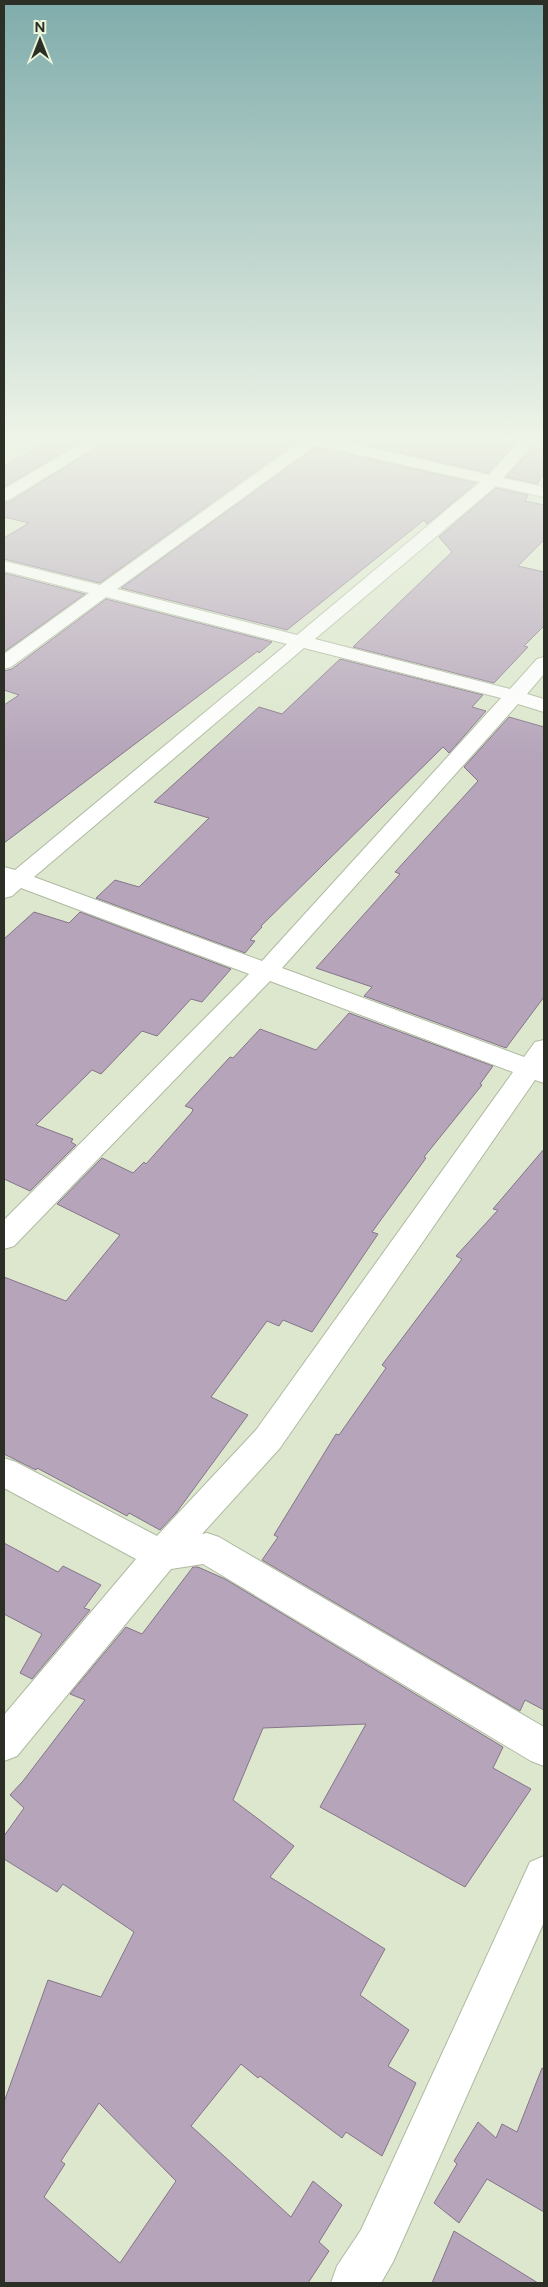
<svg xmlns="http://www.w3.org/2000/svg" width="548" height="2287" font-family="Figtree,sans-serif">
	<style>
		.building { fill: #b5a4ba; stroke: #85758a; fill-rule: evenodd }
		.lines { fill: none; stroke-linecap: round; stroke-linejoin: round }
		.street-casing { stroke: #afbaa1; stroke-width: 2 }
		.secondary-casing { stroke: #afbaa1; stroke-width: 2 }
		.street { fill: #fff; fill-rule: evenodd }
		.secondary { fill: #fff; fill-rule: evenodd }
	</style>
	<rect width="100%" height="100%" fill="#dce7cd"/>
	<path class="building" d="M55,437H89L4,487V466Z
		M113,437H290L296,442L100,583L4,559V538L29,523L4,517V503L11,501Z
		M333,437H482L515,444L488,473Z
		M316,447L476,483L427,524L424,520L287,630L121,588Z
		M533,447L544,450V473L537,484L506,477Z
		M496,488L528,495L525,501L544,505V540L518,566L544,572V626L524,646L528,647L494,683L353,647L452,552L439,537Z
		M4,573L85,594L4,652Z
		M106,599L272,642L259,653L258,651L4,843V705L19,695L4,690V671L12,669Z
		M340,659L483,695L472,707L486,711L449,753L443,747L261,926L262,927L250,940L255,941L245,953L96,898L115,880L139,887L209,818L154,802L259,707L282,714Z
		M509,717L544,727V997L506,1048L364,996L372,987L316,968L400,874L395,872L478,781L464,767Z
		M34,912L69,923L80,912L231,969L202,1002L191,999L157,1036L142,1031L101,1074L92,1070L36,1125L73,1139L71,1142L76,1145L30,1191L4,1179V939Z
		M349,1013L493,1066L480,1084L482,1085L424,1157L426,1158L372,1232L378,1234L312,1332L283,1320L279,1326L267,1321L211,1397L248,1415L176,1513L160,1530L129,1513L127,1516L37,1468L36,1470L4,1454V1277L66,1301L120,1235L57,1204L102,1158L133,1173L144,1162L146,1164L192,1112L193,1109L185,1106L230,1057L233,1058L260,1029L316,1050Z
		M544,1149V1710L525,1700L520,1711L262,1560L278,1537L274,1535L336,1434L339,1435L386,1368L382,1365L462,1259L456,1256L498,1210L493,1209Z
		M4,1543L58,1572L63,1566L101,1585L84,1608L90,1610L32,1679L20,1673L42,1634L4,1614Z
		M193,1567H198L225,1579L503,1747L493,1768L531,1789L465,1887L320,1807L366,1724L263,1728L233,1800L294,1846L270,1877L385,1949L360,1995L409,2030L388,2066L416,2083L382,2156L346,2132L342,2138L260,2076L258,2078L241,2064L191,2126L291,2217L313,2181L342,2205L319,2242L329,2251L308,2283H4V2102L48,1980L101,1997L134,1932L63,1884L57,1892L4,1859V1836L24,1808L10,1795L23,1781L85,1700L70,1694L126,1627L142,1634ZM99,2103L176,2181L120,2263L44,2197L65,2164L61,2161Z
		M542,2068L544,2069V2212L487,2179L459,2223L434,2203L457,2164L454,2161L478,2122L496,2138L502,2124L517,2132Z
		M454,2231L538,2283H432Z"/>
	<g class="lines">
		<defs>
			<path id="street" d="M292,437H325L489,475L523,437H539L503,478L544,487V497L496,486L315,639L510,689L537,659L544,657V674L527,694L544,699V712L518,704L282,968L524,1057L535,1042L544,1040V1083L535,1080L280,1448L202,1534L207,1533L219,1537L544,1727V1766L531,1761L203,1564L171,1569L17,1756L4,1761V1715L136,1559L4,1488V1458L16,1462L157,1536L256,1430L513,1072L270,981L14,1246L4,1249V1220L249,974L21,888L12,896L4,898V867L15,870L287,644L106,597L11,667L4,669V654L89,593L4,571V561L100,585L300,442L295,440ZM316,445L480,482L297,635L117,589ZM304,648L501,698L262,961L34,877Z
				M544,1856V1922L393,2262L381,2283H331L337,2266L361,2230L530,1862Z"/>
			<path id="secondary" d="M92,437H111L10,499L4,501V489Z"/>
		</defs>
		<use href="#street" class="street-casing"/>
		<use href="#secondary" class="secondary-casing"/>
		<use href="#street" class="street"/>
		<use href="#secondary" class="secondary"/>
	</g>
	<linearGradient id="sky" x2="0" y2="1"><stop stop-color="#7facab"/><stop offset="0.58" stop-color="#eff4e8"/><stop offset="1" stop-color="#eff4e8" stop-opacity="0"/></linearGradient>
	<rect width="548" height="757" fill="url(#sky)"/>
	<rect width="548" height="2287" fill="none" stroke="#2b2f25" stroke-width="10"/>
	<g transform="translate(40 40)" stroke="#e9f4da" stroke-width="4" paint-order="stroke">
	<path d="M0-4L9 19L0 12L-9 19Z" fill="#2b2f25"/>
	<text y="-8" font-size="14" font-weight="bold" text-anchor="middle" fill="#2b2f25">N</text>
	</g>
</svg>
